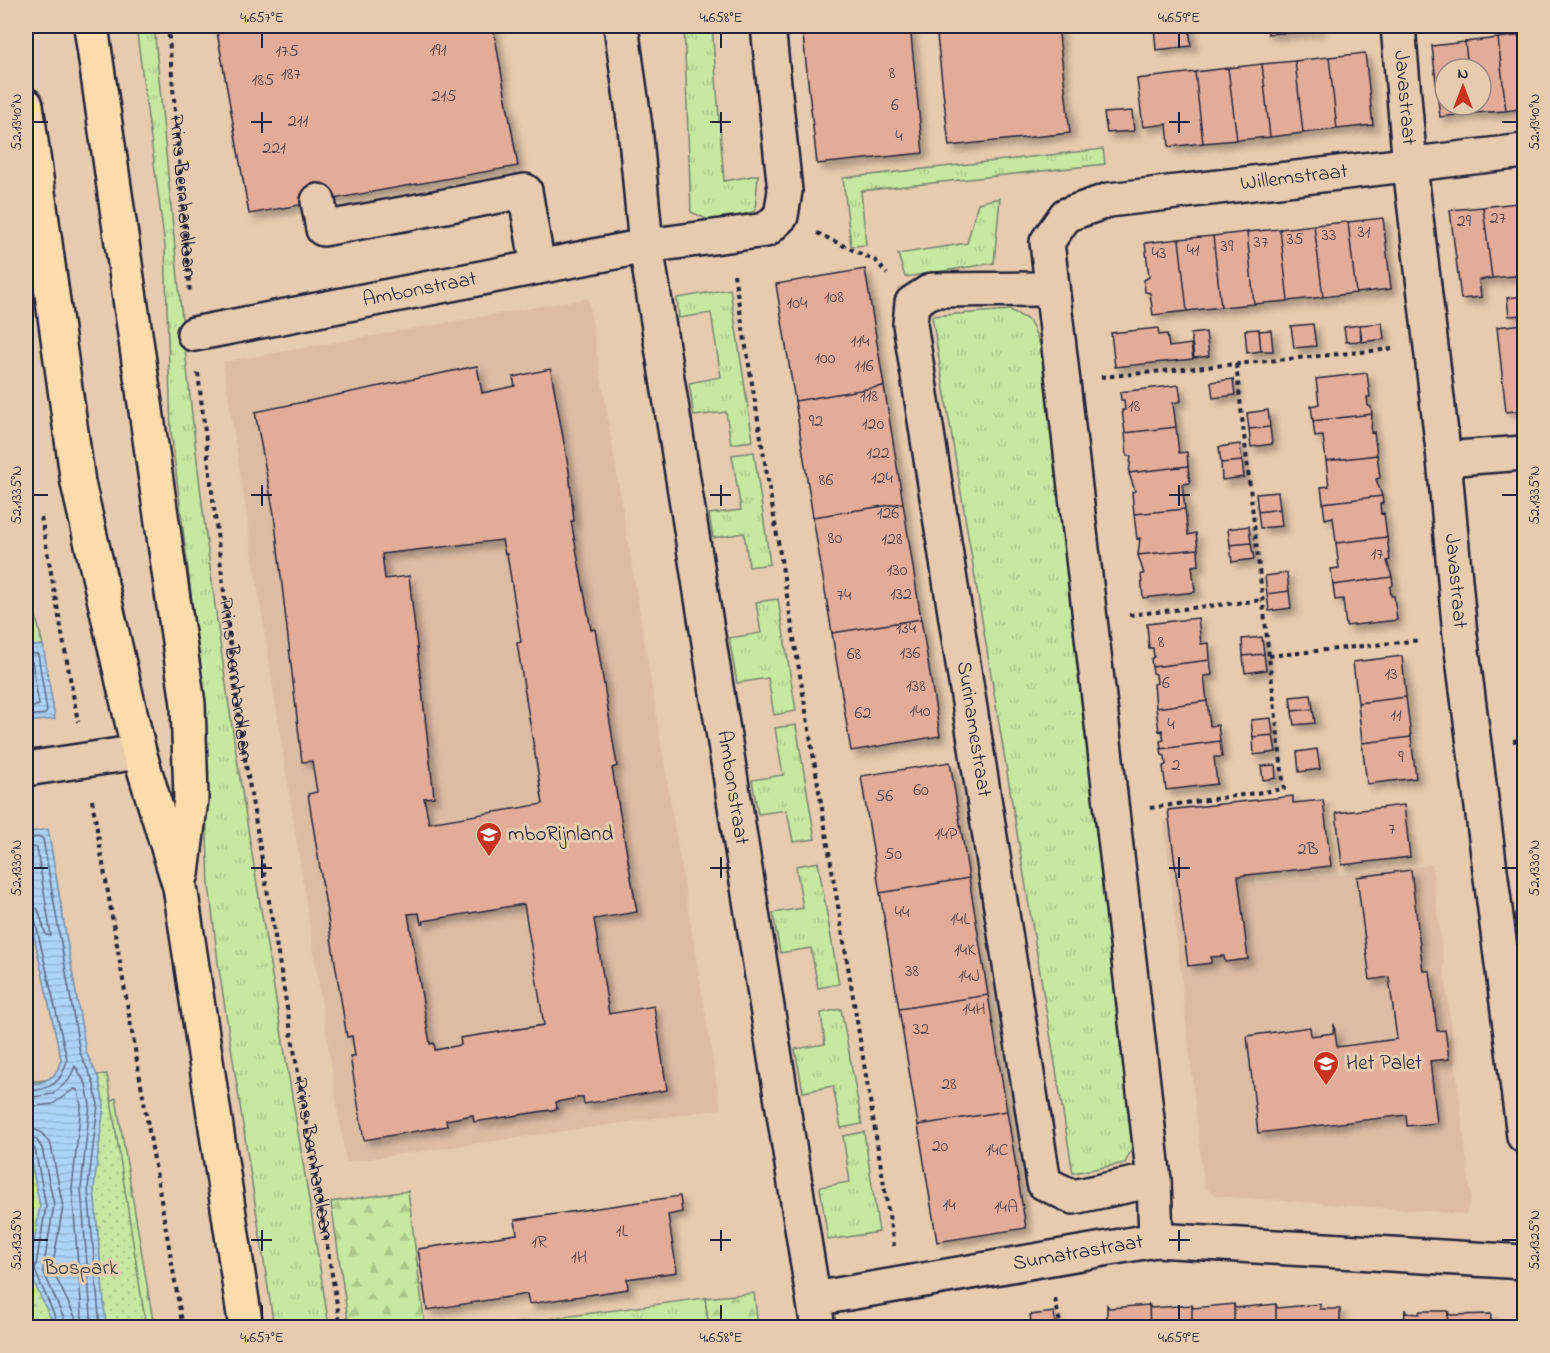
<svg xmlns="http://www.w3.org/2000/svg" width="1550" height="1353" font-family="'Indie Flower',sans-serif">
	<style>
		.built { fill: #ddbca4 }
		.grass { fill: url(#grass-tufts); stroke: #74856e; stroke-width: 1.5 }
		.forest { fill: url(#forest-firs); stroke: #74856e; stroke-width: 1.5 }
		.park { fill: url(#park-dots); stroke: #74856e; stroke-width: 1.5 }
		.water { fill: url(#water-rules); stroke: #758dac; stroke-width: 1.5 }
		.lines { fill: none; stroke-linecap: round; stroke-linejoin: round }
		.shore { stroke: #5a6986; stroke-width: 1.5 }
		.building { fill: #e3ac99; stroke: #22223b; stroke-width: 1.5; fill-rule: evenodd; filter: url(#shadow) }
		.minor-casing { stroke: #22223b; stroke-width: 38 }
		.major-casing { stroke: #22223b; stroke-width: 38 }
		.path { stroke: #22223b; stroke-width: 4; stroke-dasharray: 4.5 4.5; stroke-linecap: butt }
		.minor { stroke: #e6cbae; stroke-width: 33 }
		.major { stroke: #fddcac; stroke-width: 33 }
		.ticks { fill: none; stroke: #22223b; stroke-width: 2 }
		.labels { text-anchor: middle; dominant-baseline: central; stroke-width: 6; stroke-linejoin: round; paint-order: stroke }
		.number-label { font-size: 18px; fill: #524452 }
		.street-label { font-size: 21px; fill: #22223b; stroke: #e6cbae }
		.poi-label { font-size: 21px; fill: #22223b; stroke: #e6cbae; text-anchor: start }
		.park-label { font-size: 21px; fill: #3b404a; stroke: #e6cbae }
		.neatline { fill: none; stroke: #22223b; stroke-width: 2 }
		.ticks-label { font-size: 15px; text-anchor: middle; fill: #22223b }
	</style>
	<defs>
		<pattern id="grass-tufts" width="24" height="20" patternUnits="userSpaceOnUse" patternTransform="scale(1.5)"><rect width="24" height="20" fill="#c7e8a1"/><path d="M3 7l-1-3M5 7V3M7 7l1-3M15 17l-1-3M17 17v-4M19 17l1-3" fill="none" stroke="#abc78c"/></pattern>
		<pattern id="forest-firs" width="22" height="20" patternUnits="userSpaceOnUse" patternTransform="scale(1.5)"><rect width="22" height="20" fill="#c7e8a1"/><path d="M5 1l3.5 6h-7zM16 11l3.5 6h-7z" fill="#abc78c"/></pattern>
		<pattern id="park-dots" width="8" height="8" patternUnits="userSpaceOnUse" patternTransform="scale(1.5)"><rect width="8" height="8" fill="#c7e8a1"/><path d="M2 2h.1M6 6h.1" fill="none" stroke="#abc78c" stroke-width="1.8" stroke-linecap="round"/></pattern>
		<pattern id="water-rules" width="6" height="5" patternUnits="userSpaceOnUse" patternTransform="scale(1.5)"><rect width="6" height="5" fill="#add4f7"/><path d="M0 2.5h6" fill="none" stroke="#95b6d5"/></pattern>
		<filter id="shadow"><feDropShadow dx="5.5" dy="5.5" stdDeviation="3" flood-color="#0004"/></filter>
	</defs>
	<rect width="100%" height="100%" fill="#e6cbae"/>
	<filter id="ink" filterUnits="userSpaceOnUse"><feTurbulence type="fractalNoise" baseFrequency=".0167" numOctaves="2"/><feDisplacementMap in="SourceGraphic" scale="12" xChannelSelector="R" yChannelSelector="G"/><feConvolveMatrix kernelMatrix="1 2 1 2 8 2 1 2 1" color-interpolation-filters="sRGB"/></filter>
	<g filter="url(#ink)">
		<path class="built" d="M588,298L721,1109L346,1162L223,362Z
			M1247,810L1256,884L1432,865L1471,1197L1466,1214L1217,1196L1204,1187L1164,819Z"/>
		<path class="grass" d="M136,26H154C172,214 188,403 213,590C245,837 292,1081 329,1327H274L218,962L209,884L200,667L171,431L165,246Z
			M684,26H712L724,181L758,175L755,211L715,223L691,212Z
			M1103,149L1105,164L861,191L866,245L851,246L843,178Z
			M1000,198L994,263L905,277L898,254L967,243L978,203Z
			M730,289L753,441L731,444L726,412L694,416L689,383L721,377L711,313L679,318L677,298Z
			M1010,310L1030,321L1043,351L1134,1144L1125,1163L1073,1173L932,316Z
			M754,452L770,564L749,567L744,533L713,538L709,514L741,510L732,455Z
			M26,593H30L43,645L26,647Z
			M778,599L796,711L774,715L768,678L737,683L729,638L761,633L756,602Z
			M796,725L815,839L793,842L787,810L758,814L752,780L783,775L775,728Z
			M818,862L839,984L818,988L811,948L780,953L773,913L803,908L796,866Z
			M841,1009L862,1124L841,1128L833,1086L803,1092L795,1049L825,1044L821,1013Z
			M116,1098L154,1327H106L104,1105Z
			M864,1132L879,1232L828,1240L820,1187L850,1182L843,1136Z
			M705,1298L709,1327H488Z"/>
		<path class="forest" d="M408,1191L425,1327H349L331,1202Z
			M754,1293L758,1327H709L705,1298Z"/>
		<path class="park" d="M107,1074L146,1327L26,1328V1082Z"/>
		<path class="water" d="M43,645L55,719L26,722V647Z
			M48,829L86,1052L99,1079L104,1105L94,1188L106,1327H55L29,1272L40,1206L29,1151L26,1149V1085C45,1082 57,1080 61,1059L26,900V833Z"/>
		<g class="lines">
			<path class="shore" d="M26,653L38,654L47,711L45,714L26,716
				M26,660L32,662L39,705L26,709
				M26,839L40,837L43,839L80,1053L93,1081L98,1105L88,1188L100,1328
				M26,846L37,848L51,936L46,935L38,909L26,904
				M26,911L34,916L67,1059C62,1084 50,1090 26,1091
				M26,1098L53,1094L69,1080L75,1066L86,1084L90,1105L81,1188L92,1328
				M26,1107L53,1104L74,1089L78,1090L81,1106L72,1188L83,1328
				M26,1127L41,1132L51,1145L63,1207L52,1269L75,1317L77,1328
				M26,1136L36,1139L42,1148L54,1205L43,1270L68,1328
				M26,1144L35,1149L46,1206L35,1271L60,1328"/>
		</g>
		<path class="building" d="M216,26H493L518,166L249,214Z
			M802,26H910L923,153L817,164Z
			M936,26H1058L1070,133L949,146Z
			M1154,26H1189L1191,46L1156,50Z
			M1267,26H1293L1294,32L1268,34Z
			M1293,26H1320V29L1294,32Z
			M1524,35V108L1506,111L1498,38Z
			M1498,38L1506,111L1473,113L1472,105H1481V69H1468L1465,42Z
			M1465,42L1468,69H1445V105H1472L1473,113L1440,117L1432,46Z
			M1365,53L1373,125L1337,129L1329,57Z
			M1329,57L1337,129L1303,133L1295,61Z
			M1295,61L1303,133L1270,137L1262,64Z
			M1262,64L1270,137L1237,140L1228,68Z
			M1228,68L1237,140L1203,143L1195,72Z
			M1195,72L1203,143L1169,147L1167,124L1143,127L1137,79Z
			M1132,111L1134,131L1107,133L1104,113Z
			M1524,202V266L1517,203Z
			M1517,203L1524,275L1492,278L1483,207Z
			M1483,207L1492,278L1479,280L1481,297L1461,299L1450,210Z
			M1383,218L1391,289L1356,293L1348,222Z
			M1348,222L1356,293L1323,297L1314,225Z
			M1314,225L1323,297L1288,301L1280,229Z
			M1280,229L1288,301L1254,304L1247,232Z
			M1247,232L1254,304L1221,307L1213,236Z
			M1213,236L1221,307L1187,311L1179,239Z
			M1179,239L1187,311L1153,315L1150,293L1145,292L1144,280L1149,277L1145,243Z
			M865,269L884,386L795,401L776,284Z
			M1524,296V315L1509,316L1507,298Z
			M1382,323L1384,339L1362,342L1360,325Z
			M1313,324L1316,346L1294,348L1291,326Z
			M1524,324V410L1506,412L1497,327Z
			M1360,325L1361,341L1346,342L1344,327Z
			M1158,328L1159,335L1167,334L1169,347L1191,344L1193,359L1115,367L1111,333Z
			M1259,329L1261,351L1247,353L1245,330Z
			M1271,330L1273,351H1261L1259,331Z
			M1206,332L1209,356L1194,358L1191,334Z
			M477,366L482,393L515,386L513,377L550,369L551,371L569,471L574,521H571L591,630L595,629L617,766L612,768L637,912L594,919L609,1014L654,1006L667,1090L584,1104L583,1097L556,1102L557,1109L474,1122L473,1115L446,1120L447,1126L364,1140L350,1056H355L352,1036L347,1037L308,794L317,792L312,761L302,762L274,514L255,412ZM502,540L505,554H507L521,642L517,643L543,804L429,823L424,798L434,797L409,576L385,579L382,554ZM524,904L544,1025L460,1038L461,1045L435,1050L434,1043L430,1044L408,914L419,913L421,924H424L423,921Z
			M1367,373L1370,397H1367L1368,406L1371,407L1372,414L1313,421L1311,406L1319,404L1316,379Z
			M1233,379L1235,395L1213,398L1211,382Z
			M1179,385L1181,401L1173,403L1176,427L1125,433L1122,410H1125L1124,400H1121L1120,392Z
			M884,386L903,503L813,517L795,401Z
			M1268,410L1270,427L1249,429L1247,413Z
			M1372,414L1371,433L1374,432L1377,455L1326,461L1323,436L1315,437L1313,421Z
			M1176,427L1179,453L1187,452L1188,466L1129,473L1131,456H1127L1125,433Z
			M1270,427L1272,444L1251,447L1249,429Z
			M1240,444L1242,461L1221,463L1219,447Z
			M1377,455L1380,478L1376,479L1382,496L1323,503L1321,487L1329,486L1326,461Z
			M1242,461L1244,477L1222,480L1221,463Z
			M1188,466L1190,483L1182,484L1185,509L1134,514L1132,492L1135,491L1129,473Z
			M1278,492L1280,509L1258,512L1256,494Z
			M1382,496L1383,503L1380,504L1381,514L1384,513L1387,537L1336,543L1333,517L1325,519L1323,503Z
			M903,503L921,619L832,633L813,517Z
			M1185,509L1188,535L1196,533L1198,549L1138,555L1140,538L1137,539L1134,514Z
			M1280,509L1282,526L1260,528L1258,512Z
			M1249,526L1251,543L1230,545L1228,529Z
			M1387,537L1390,560L1387,561L1392,577L1333,585L1331,569L1339,568L1336,543Z
			M1251,543L1254,559L1232,562L1230,545Z
			M1198,549L1199,565L1192,566L1195,592L1143,598L1141,574H1144L1138,555Z
			M1287,573L1289,591L1267,594L1265,576Z
			M1392,577L1393,585L1390,587L1391,596H1394L1397,620L1346,626L1343,599L1335,600L1333,585Z
			M1289,591L1291,608L1269,611L1267,594Z
			M1198,618L1201,644L1209,643L1210,660L1152,667L1151,659L1154,657L1153,648H1149L1147,624Z
			M921,619L940,736L851,751L832,633Z
			M1262,637L1264,654L1243,656L1242,639Z
			M1264,654L1266,670L1245,673L1243,656Z
			M1402,656L1406,697L1358,703L1353,662Z
			M1210,660L1212,675L1204,676L1207,701L1156,708L1154,684L1157,683L1156,674L1153,673L1152,667Z
			M1311,695L1313,709L1292,711L1290,697Z
			M1406,697L1411,737L1362,743L1358,703Z
			M1207,701L1210,726L1218,725L1220,741L1161,749L1160,741L1164,740L1162,730L1159,731L1156,708Z
			M1313,709L1315,723L1294,725L1292,711Z
			M1271,718L1273,735L1253,737L1251,720Z
			M1273,735L1276,752L1254,755L1253,737Z
			M1411,737L1416,778L1367,784L1362,743Z
			M1220,741L1222,757H1214L1217,784L1166,790L1163,766L1166,765L1165,756L1162,755L1161,749Z
			M1317,749L1320,769L1299,772L1297,752Z
			M950,762L969,878L880,893L861,776Z
			M1275,765L1276,778L1263,780L1261,766Z
			M1293,796V803L1323,800L1331,866L1238,876L1248,959L1225,962L1224,956L1211,957V963L1188,966L1168,810Z
			M1404,805L1410,857L1342,865L1336,813Z
			M1411,870L1423,971H1430L1437,1031L1445,1030L1449,1059L1430,1061L1437,1123L1407,1126L1406,1115L1258,1133L1247,1036L1310,1027L1311,1036L1333,1033L1334,1024L1337,1047L1397,1039L1389,977L1370,980L1357,877Z
			M969,878L988,995L899,1009L880,893Z
			M988,995L1007,1111L918,1125L899,1009Z
			M1007,1111L1026,1228L937,1242L918,1125Z
			M680,1196L682,1212L668,1215L677,1272L627,1279L628,1289L529,1304L527,1294L427,1310L418,1249L517,1234L515,1220Z
			M1234,1304L1235,1308L1276,1304V1328H1234Z
			M1234,1304V1328H1192V1305L1193,1308Z
			M1276,1304L1277,1308L1320,1304V1309H1340V1328H1276Z
			M1107,1305L1109,1308L1149,1305L1150,1328H1107Z
			M1149,1305L1151,1308L1192,1305V1328H1150Z
			M1405,1309L1406,1313L1419,1314L1420,1311H1448L1447,1328H1404Z
			M1448,1311L1449,1315L1491,1314L1490,1328H1447Z
			M1054,1312L1056,1328H1032L1030,1315Z"/>
		<g class="lines">
			<defs>
				<g id="minor">
					<path id="s3" d="M621,26L635,127L646,246L818,1328"/>
					<path id="s4" d="M1398,26L1410,166L1444,459L1460,635L1524,1136"/>
					<path d="M318,201L323,229L525,191L538,267"/>
					<path id="s5" d="M1051,289L932,290L912,303L910,324L1044,1183L1073,1197L1154,1180"/>
					<path id="s6" d="M194,334L646,246L766,230L781,216L785,191L768,26"/>
					<path d="M1444,459L1524,453"/>
					<path d="M26,769L139,752"/>
					<path id="s7" d="M1156,1240L1154,1180L1047,242L1066,215L1109,200L1524,151"/>
					<path id="s8" d="M814,1299L1156,1240L1524,1262"/>
				</g>
				<path id="major" d="M91,26L188,704L191,798L182,874
					M26,105L78,483L139,752L180,887L246,1328"/>
			</defs>
			<use href="#minor" class="minor-casing"/>
			<use href="#major" class="major-casing"/>
			<g class="path">
				<path id="s1" d="M168,26L190,294"/>
				<path d="M817,233L876,261L887,274"/>
				<path d="M734,274L894,1246"/>
				<path id="s2" d="M198,373L241,735L341,1328"/>
				<path d="M1101,377L1392,349"/>
				<path d="M26,428L31,459"/>
				<path d="M41,517L78,722"/>
				<path d="M1129,615L1263,600"/>
				<path d="M1269,656L1421,640"/>
				<path d="M1513,741L1524,740"/>
				<path d="M92,800L183,1328"/>
				<path d="M1150,808L1284,789L1236,364"/>
				<path d="M1055,1299L1061,1328"/>
			</g>
			<use href="#minor" class="minor"/>
			<use href="#major" class="major"/>
		</g>
	</g>
	<path class="ticks" d="M262,33V48M721,33V48M1179,33V48M262,112V133M721,112V133M1179,112V133M33,122H48M251,122H272M710,122H731M1169,122H1190M1502,122H1517M262,485V506M721,485V506M1179,485V506M33,495H48M251,495H272M710,495H731M1169,495H1190M1502,495H1517M262,857V878M721,857V878M1179,857V878M33,868H48M251,868H272M710,868H731M1169,868H1190M1502,868H1517M262,1230V1251M721,1230V1251M1179,1230V1251M33,1240H48M251,1240H272M710,1240H731M1169,1240H1190M1502,1240H1517M262,1305V1320M721,1305V1320M1179,1305V1320"/>
	<defs>
		<symbol id="university-pin" viewBox="-11 -11 22 30"><path d="M0 17L-7.5 6A9.5 9.5 0 1 1 7.5 6Z" fill="#c8321e" stroke="#e6cbae"/><path d="M0-5L7-2L0 1L-7-2ZM-4 1L0 2.5L4 1V4Q0 6-4 4Z" fill="#fff"/></symbol>
		<symbol id="school-pin" viewBox="-11 -11 22 30"><path d="M0 17L-7.5 6A9.5 9.5 0 1 1 7.5 6Z" fill="#c8321e" stroke="#e6cbae"/><path d="M0-5L7-2L0 1L-7-2ZM-4 1L0 2.5L4 1V4Q0 6-4 4Z" fill="#fff"/></symbol>
	</defs>
	<g fill-rule="evenodd">
		<use href="#university-pin" x="474" y="820" width="30" height="40"/>
		<use href="#school-pin" x="1311" y="1049" width="30" height="40"/>
	</g>
	<g class="labels">
		<g class="number-label">
			<text x="438" y="51">191</text>
			<text x="287" y="52">175</text>
			<text x="892" y="74">8</text>
			<text x="291" y="75">187</text>
			<text x="263" y="81">185</text>
			<text x="444" y="97">215</text>
			<text x="895" y="106">6</text>
			<text x="298" y="122">211</text>
			<text x="899" y="137">4</text>
			<text x="274" y="149">221</text>
			<text x="1498" y="219">27</text>
			<text x="1464" y="222">29</text>
			<text x="1364" y="233">31</text>
			<text x="1329" y="236">33</text>
			<text x="1295" y="240">35</text>
			<text x="1261" y="243">37</text>
			<text x="1227" y="247">39</text>
			<text x="1193" y="251">41</text>
			<text x="1159" y="254">43</text>
			<text x="834" y="298">108</text>
			<text x="797" y="304">104</text>
			<text x="860" y="342">114</text>
			<text x="825" y="359">100</text>
			<text x="864" y="367">116</text>
			<text x="869" y="397">118</text>
			<text x="1134" y="407">18</text>
			<text x="816" y="422">92</text>
			<text x="873" y="425">120</text>
			<text x="878" y="454">122</text>
			<text x="882" y="479">124</text>
			<text x="826" y="481">86</text>
			<text x="888" y="514">126</text>
			<text x="835" y="539">80</text>
			<text x="892" y="540">128</text>
			<text x="1377" y="555">17</text>
			<text x="897" y="571">130</text>
			<text x="901" y="595">132</text>
			<text x="844" y="596">74</text>
			<text x="906" y="629">134</text>
			<text x="1161" y="643">8</text>
			<text x="910" y="654">136</text>
			<text x="854" y="655">68</text>
			<text x="1391" y="675">13</text>
			<text x="1166" y="684">6</text>
			<text x="916" y="687">138</text>
			<text x="920" y="712">140</text>
			<text x="863" y="714">62</text>
			<text x="1396" y="716">11</text>
			<text x="1171" y="725">4</text>
			<text x="1401" y="758">9</text>
			<text x="1176" y="766">2</text>
			<text x="921" y="791">60</text>
			<text x="884" y="797">56</text>
			<text x="1392" y="830">7</text>
			<text x="946" y="835">14P</text>
			<text x="1308" y="850">2B</text>
			<text x="893" y="855">50</text>
			<text x="902" y="913">44</text>
			<text x="960" y="920">14L</text>
			<text x="965" y="951">14K</text>
			<text x="912" y="972">38</text>
			<text x="969" y="977">14J</text>
			<text x="974" y="1010">14H</text>
			<text x="921" y="1030">32</text>
			<text x="949" y="1085">28</text>
			<text x="940" y="1147">20</text>
			<text x="997" y="1151">14C</text>
			<text x="949" y="1206">14</text>
			<text x="1006" y="1208">14A</text>
			<text x="622" y="1232">1L</text>
			<text x="539" y="1243">1R</text>
			<text x="579" y="1258">1H</text>
		</g>
		<g class="street-label">
			<text stroke="none"><textPath href="#s4" startOffset="72">Javastraat</textPath></text>
			<text stroke="none"><textPath href="#s7" startOffset="1269">Willemstraat</textPath></text>
			<text stroke="none"><textPath href="#s1" startOffset="171">Prins Bernhardlaan</textPath></text>
			<text stroke="none"><textPath href="#s6" startOffset="230">Ambonstraat</textPath></text>
			<text stroke="none"><textPath href="#s4" startOffset="558">Javastraat</textPath></text>
			<text stroke="none"><textPath href="#s2" startOffset="309">Prins Bernhardlaan</textPath></text>
			<text stroke="none"><textPath href="#s5" startOffset="574">Surinamestraat</textPath></text>
			<text stroke="none"><textPath href="#s3" startOffset="770">Ambonstraat</textPath></text>
			<text stroke="none"><textPath href="#s2" startOffset="795">Prins Bernhardlaan</textPath></text>
			<text stroke="none"><textPath href="#s8" startOffset="268">Sumatrastraat</textPath></text>
		</g>
		<g class="poi-label">
			<text x="508" y="835">mboRijnland</text>
			<text x="1346" y="1064">Het Palet</text>
		</g>
		<g class="park-label">
			<text x="81" y="1269">Bospark</text>
		</g>
	</g>
	<rect width="1550" height="1353" fill="none" stroke="#e6cbae" stroke-width="66"/>
	<g transform="translate(1463 87)"><circle r="28" fill="#e6cbae" stroke="#988780" stroke-width="1.5"/>
	<path d="M0-4.5L10 22L0 15L-10 22Z" fill="#c8321e"/>
	<text y="-9" font-size="16" font-weight="bold" text-anchor="middle" fill="#22223b">N</text>
	</g>
	<rect x="33" y="33" width="1484" height="1287" class="neatline"/>
	<g class="ticks-label">
		<text x="262" y="22">4.657°E</text>
		<text x="721" y="22">4.658°E</text>
		<text x="1179" y="22">4.659°E</text>
		<text transform="translate(16 122) rotate(-90)" y="5">52.1340°N</text>
		<text transform="translate(1534 122) rotate(-90)" y="5">52.1340°N</text>
		<text transform="translate(16 495) rotate(-90)" y="5">52.1335°N</text>
		<text transform="translate(1534 495) rotate(-90)" y="5">52.1335°N</text>
		<text transform="translate(16 868) rotate(-90)" y="5">52.1330°N</text>
		<text transform="translate(1534 868) rotate(-90)" y="5">52.1330°N</text>
		<text transform="translate(16 1240) rotate(-90)" y="5">52.1325°N</text>
		<text transform="translate(1534 1240) rotate(-90)" y="5">52.1325°N</text>
		<text x="262" y="1342">4.657°E</text>
		<text x="721" y="1342">4.658°E</text>
		<text x="1179" y="1342">4.659°E</text>
	</g>
</svg>
